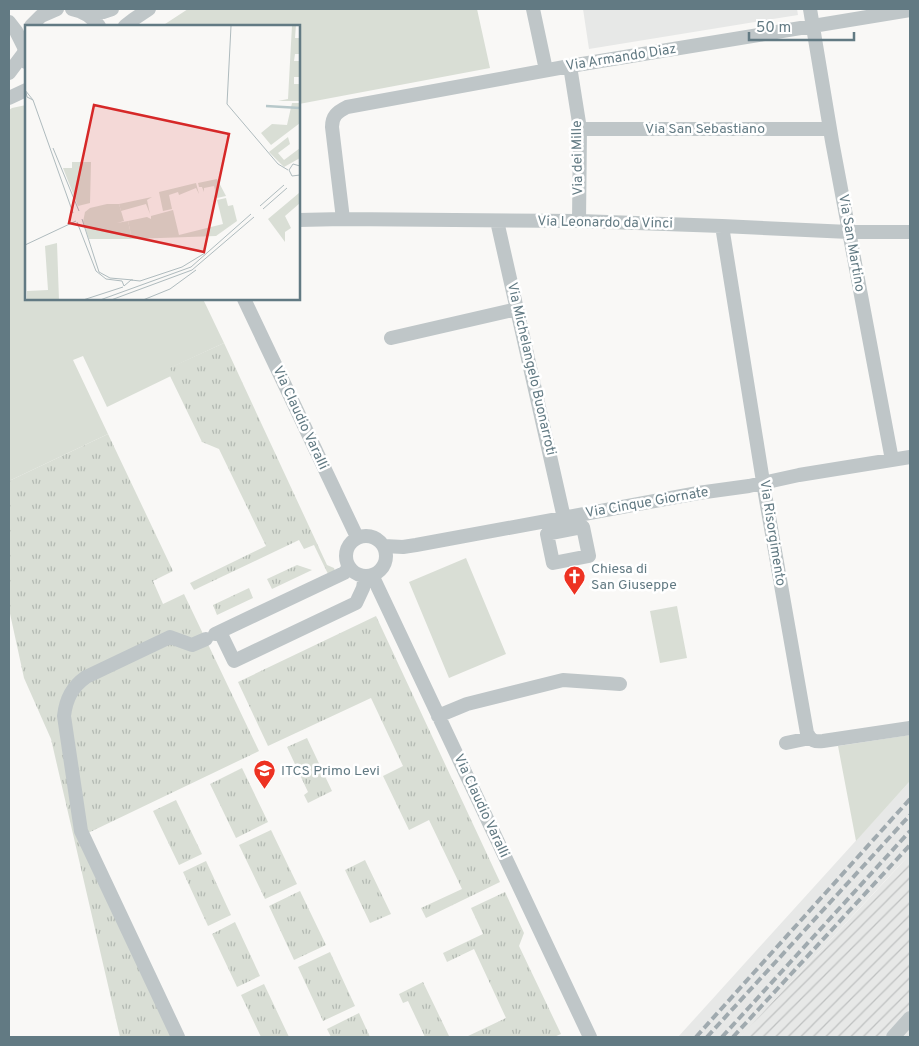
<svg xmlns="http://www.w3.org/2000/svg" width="919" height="1046" font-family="Overpass,sans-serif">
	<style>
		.built { fill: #e7e8e7 }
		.industrial { fill: url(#industrial-furrows) }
		.grass { fill: url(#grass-tufts) }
		.green { fill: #d9ded5 }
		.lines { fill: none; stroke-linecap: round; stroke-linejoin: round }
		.minor { stroke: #bfc6c8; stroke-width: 14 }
		.rail { stroke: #a0aaaf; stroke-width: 4; stroke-dasharray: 8 4; stroke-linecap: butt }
		.labels { text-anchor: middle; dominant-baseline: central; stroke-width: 5; stroke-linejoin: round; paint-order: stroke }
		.street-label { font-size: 14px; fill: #627a83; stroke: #fff }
		.poi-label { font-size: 14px; fill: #627a83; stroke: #fff; text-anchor: start }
		.inset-river { fill: none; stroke: #b7c8ca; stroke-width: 2.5 }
		.inset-road { fill: none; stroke: #afbbbe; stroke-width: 1 }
		.view { fill: #d62828; fill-opacity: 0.15; stroke: #d62828; stroke-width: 2.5 }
		.inset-edge { fill: none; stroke: #627a83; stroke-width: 2.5 }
	</style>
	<defs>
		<pattern id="industrial-furrows" width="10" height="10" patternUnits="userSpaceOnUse" patternTransform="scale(1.25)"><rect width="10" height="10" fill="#e7e8e7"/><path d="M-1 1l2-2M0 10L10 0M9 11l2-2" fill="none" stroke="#bfc1c1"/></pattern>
		<pattern id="grass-tufts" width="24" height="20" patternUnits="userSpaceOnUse" patternTransform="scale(1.25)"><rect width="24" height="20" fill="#d9ded5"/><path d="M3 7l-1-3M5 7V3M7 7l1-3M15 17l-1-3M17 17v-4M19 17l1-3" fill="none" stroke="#b3b9b2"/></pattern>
	</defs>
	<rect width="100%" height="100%" fill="#f9f8f6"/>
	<path class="built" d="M583,9H797L798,15L589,49Z
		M910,781V854L740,1037H678Z"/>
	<path class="industrial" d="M910,854V1037H740L888,878Z"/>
	<path class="grass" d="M224,343L327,565L334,568L335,571L328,574L314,545L304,549L299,540L194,590L190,583L266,546L219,449L202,442L170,376L169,368Z
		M108,434L173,571L153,581L163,604L184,594L259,751L88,833L185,1037H120L51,739L24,678L9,609V481Z
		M297,565L312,570L272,589L267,579Z
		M249,588L253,598L217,615L213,605Z
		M376,616L500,882L426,918L421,908L462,889L429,820L409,830L383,776L403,766L371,698L268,746L238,682Z
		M307,738L332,791L308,803L304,795L308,792L287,747Z
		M242,768L268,822L236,838L210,784Z
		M176,800L202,854L179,865L153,811Z
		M271,830L297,884L265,899L239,845Z
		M365,860L391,914L370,923L345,870Z
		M206,861L231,915L208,926L183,872Z
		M300,891L326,945L294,960L269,906Z
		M505,892L524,933L519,946L561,1034L554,1037H466L506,1018L474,949L447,962L443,953L483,934L471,908Z
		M235,922L260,976L237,987L212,934Z
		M330,952L355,1006L323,1021L298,967Z
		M423,982L449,1036L446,1037H425L408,1001L403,1003L399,994Z
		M264,984L289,1037H261L241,995Z
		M359,1013L370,1037H331L327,1029Z"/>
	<path class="green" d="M188,9H477L490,68L299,104V26H162Z
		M26,105V299H203L224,343L170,368L173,375L107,407L83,356L73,360L108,434L9,481V110L12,108Z
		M466,558L506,654L449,678L409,582Z
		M677,606L687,658L660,663L650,611Z
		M910,735V781L856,841L838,746Z"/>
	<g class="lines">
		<path class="minor" d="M72,9C84,11 92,17 99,26
			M533,9L546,70
			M810,9L832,141L892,460
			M86,13L103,12L112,9
			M9,22L16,31L24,47
			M31,26L41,16L57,9
			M125,26L134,19L149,9
			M25,39L24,53L26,62
			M570,66L580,129L579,221
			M9,73L24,53
			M9,98L26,90
			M580,129H830
			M343,219L332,127C332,116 337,112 347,107L570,66L910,10
			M299,220L343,219L579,221L722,226L849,232H910
			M497,221L564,518
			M722,226L765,494L807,733C811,741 815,742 823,741L910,728
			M244,299L357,537
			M391,338L517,309
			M583,527L589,556L553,563L547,534Z
			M346 556a20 20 0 1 1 40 0a20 20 0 1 1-40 0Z
			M384,546L403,547L416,545L698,493L749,486L799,475L910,457
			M372,575L590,1037
			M220,632L234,661L356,603L363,588L365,576
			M215,634L344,573L349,568
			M438,716L467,704L563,680L620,684
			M786,743L810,738
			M178,1037L81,831L64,716C66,699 72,687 86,677L170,637L192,645L206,639
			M893,1037L910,1018"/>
		<path class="rail" d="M696,1037L910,799
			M707,1037L910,815
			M722,1037L910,831
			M733,1037L910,845"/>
	</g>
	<defs>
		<symbol id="church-pin" viewBox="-11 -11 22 30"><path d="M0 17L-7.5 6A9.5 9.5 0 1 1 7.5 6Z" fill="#ed3222" stroke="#fff"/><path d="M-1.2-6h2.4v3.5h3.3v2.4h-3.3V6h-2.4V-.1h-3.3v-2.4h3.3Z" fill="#fff"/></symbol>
		<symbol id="school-pin" viewBox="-11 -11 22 30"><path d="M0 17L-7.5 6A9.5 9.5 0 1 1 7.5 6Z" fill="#ed3222" stroke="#fff"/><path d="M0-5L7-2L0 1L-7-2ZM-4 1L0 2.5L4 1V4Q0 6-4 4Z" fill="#fff"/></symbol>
	</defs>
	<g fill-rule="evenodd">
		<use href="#church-pin" x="562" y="564" width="25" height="34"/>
		<use href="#school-pin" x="252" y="758" width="25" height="34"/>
	</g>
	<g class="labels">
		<g class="street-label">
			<text transform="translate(621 58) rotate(-9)">Via Armando Diaz</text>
			<text x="705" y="129">Via San Sebastiano</text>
			<text transform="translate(578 158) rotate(-91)">Via dei Mille</text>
			<text transform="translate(605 223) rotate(1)">Via Leonardo da Vinci</text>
			<text transform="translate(851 243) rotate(80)">Via San Martino</text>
			<text transform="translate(531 369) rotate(77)">Via Michelangelo Buonarroti</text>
			<text transform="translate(300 418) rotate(65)">Via Claudio Varalli</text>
			<text transform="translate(647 503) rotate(-10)">Via Cinque Giornate</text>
			<text transform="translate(772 533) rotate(81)">Via Risorgimento</text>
			<text transform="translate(481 806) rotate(65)">Via Claudio Varalli</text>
		</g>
		<g class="poi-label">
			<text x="591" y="569">Chiesa di<tspan x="591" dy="16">San Giuseppe</tspan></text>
			<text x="281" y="771">ITCS Primo Levi</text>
		</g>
	</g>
	<g transform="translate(25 25)">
		<rect width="275" height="275" fill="#f9f8f6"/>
		<path d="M267,78H275V98L246,120L236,108L247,99L262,100ZM263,112L265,119L253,128L259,135L275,123V133L259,142L244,127ZM192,154L201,171L192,173L189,161L179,163V167L177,162H174L173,158ZM171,158L174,169L171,163L154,170L153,167L144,170L147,184L138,186L134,167ZM127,172L122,175L125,189L121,179L96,186L94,179ZM201,173L203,181L208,180L212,196L191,211L107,214L103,196L122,192L126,194V191L148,185L154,210L198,199L192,175ZM32,218L34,275H2V266L23,265L20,221Z" fill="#d9ded5"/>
		<path d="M267,0H271L270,13H275V29H270L269,36H275V52H269V59H275V76H253L263,74ZM47,137H66L65,178L53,181L38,143H47ZM274,168L275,178L260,191L266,203L260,207V217L243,194ZM82,179H94L99,196L92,198L103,196L107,214H64L58,197L60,187L65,183Z" fill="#d9ded5"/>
		<path class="inset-river" d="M241,81L275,83"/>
		<path class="inset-road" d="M206,1L202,79L253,139L263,145M0,65L8,75L2,72L1,67M8,75L48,188M28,123L54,186M275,141L268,139L264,145L267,151L275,150M235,181L259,160M238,184L262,163M57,194L74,247L85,253L108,255M52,197L71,246L81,254L97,256L99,261M0,220L51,196M115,256L157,242L180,228M99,261L106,255L115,256M58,275L98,262M75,275L166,242L226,189M86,275L167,245L229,192M118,275L145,264L171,245"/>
		<path class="view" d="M69,80L204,109L179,227L44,198Z"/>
		<rect width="275" height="275" class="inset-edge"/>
	</g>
	<rect width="919" height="1046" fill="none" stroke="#627a83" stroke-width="20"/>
	<path d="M749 32v8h105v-8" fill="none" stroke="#627a83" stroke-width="2.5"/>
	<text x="756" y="32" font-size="15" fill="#627a83" stroke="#ffffff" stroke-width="4" paint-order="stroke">50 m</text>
</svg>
